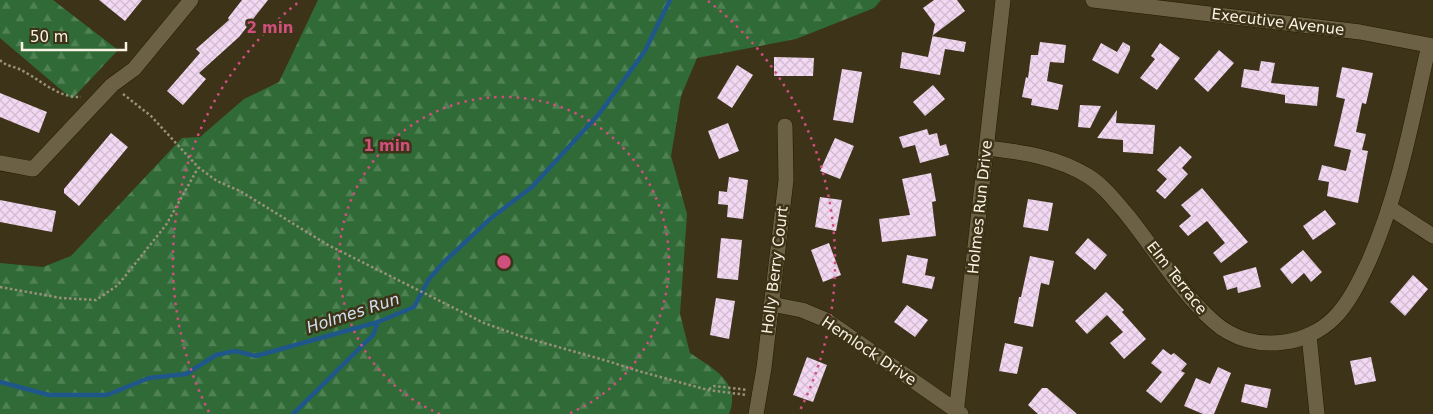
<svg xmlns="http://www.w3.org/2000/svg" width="1433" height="414" font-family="'DejaVu Sans',sans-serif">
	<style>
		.forest { fill: url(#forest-firs) }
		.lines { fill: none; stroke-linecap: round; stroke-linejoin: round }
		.stream { stroke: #20578b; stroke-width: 4.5 }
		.building { fill: url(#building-cross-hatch) }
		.minor-casing { stroke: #241a01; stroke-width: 16 }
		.path { stroke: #99917b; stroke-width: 2.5; stroke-dasharray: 2.5 2.5; stroke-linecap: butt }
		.minor { stroke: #6c6144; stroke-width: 15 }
		.ring { fill: none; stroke: #d04f7d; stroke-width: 2.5; stroke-dasharray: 2.5 5 }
		.labels { text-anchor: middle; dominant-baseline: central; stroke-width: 5; stroke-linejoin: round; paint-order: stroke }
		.street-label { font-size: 15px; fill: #faf3e3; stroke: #3d3318 }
		.water-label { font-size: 16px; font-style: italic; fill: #d1e0ef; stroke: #3d3318 }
		.centre { fill: #d04f7d; stroke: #3d3318; stroke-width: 2.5 }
		.ring-label { font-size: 15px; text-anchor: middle; font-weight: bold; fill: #d04f7d; stroke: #3d3318; stroke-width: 5; stroke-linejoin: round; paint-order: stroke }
	</style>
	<defs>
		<pattern id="forest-firs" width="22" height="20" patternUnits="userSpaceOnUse" patternTransform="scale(1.25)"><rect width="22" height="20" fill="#306b37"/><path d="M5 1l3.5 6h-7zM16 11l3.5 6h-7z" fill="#4f8154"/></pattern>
		<pattern id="building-cross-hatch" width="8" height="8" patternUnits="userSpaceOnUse" patternTransform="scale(1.25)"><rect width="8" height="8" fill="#f2d8f2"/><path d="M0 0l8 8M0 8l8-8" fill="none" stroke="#d1bbcf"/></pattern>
	</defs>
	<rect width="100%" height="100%" fill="#3d3318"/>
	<path class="forest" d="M0,0H53L118,50L72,99L0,38Z
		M318,0H881L874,8L796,39L697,58L681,96L671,156L687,214L680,314L690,353C712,368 742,382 729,414H0V263L43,267L71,256L182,138L200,137L244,99L279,82Z"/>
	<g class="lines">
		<path class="stream" d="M0,382L49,395H107L149,378L186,374L216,355L235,351L256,356L378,322L414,307L429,279L444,262L490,219L532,187L599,114L645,51L670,0
			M293,414L373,335L378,322"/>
	</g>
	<path class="building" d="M99,0H142L125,21Z
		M242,0H268L239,37L199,73L206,79L183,105L167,91L200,53L196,49L229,20L228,18Z
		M934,0H957L965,11L932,36L966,42L964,52L945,49L940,75L900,68L902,52L928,57L935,24L923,8Z
		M1040,42L1066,45L1064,63L1050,62L1047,81L1063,85L1058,110L1031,105L1032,99L1022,97L1026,77L1028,78L1031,55H1038Z
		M1123,42L1130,46V50L1118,74L1092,60L1101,43L1117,52Z
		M1160,43L1180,58L1157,90L1140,78L1155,59L1151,56Z
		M1219,50L1234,63L1208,92L1194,79Z
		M774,57L814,58L813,76H774Z
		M1261,61L1275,63L1271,83L1319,87L1317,106L1285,103V95L1241,87L1244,69L1259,71Z
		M737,65L753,75L732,108L717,98Z
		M1342,67L1373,73L1366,104L1362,103L1356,132L1366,134L1362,150L1368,151L1358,203L1327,196L1329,182L1318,180L1322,165L1346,171L1351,150L1334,146L1345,99L1336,97Z
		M842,69L862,72L853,123L833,120Z
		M933,85L945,99L925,116L913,102Z
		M0,93L47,112L39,133L0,117Z
		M1080,105L1101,106L1090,128L1078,127Z
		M1117,110L1116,123L1155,125L1153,154L1123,152V140L1097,138Z
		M728,123L739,151L719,159L708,131Z
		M927,129L929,135L937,133L940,146L946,144L949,155L920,163L915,145L903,148L899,137Z
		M111,133L128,147L79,206L64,193V189Z
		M835,138L854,146L840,179L820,171Z
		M1180,146L1192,157L1182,168L1188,174L1165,199L1156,191L1167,179L1157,170Z
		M931,173L936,201L932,202L936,236L882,242L879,219L910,215L902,179Z
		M729,177L748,180L743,219L727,217L728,205L718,204L719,191L727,192Z
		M1202,188L1248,242L1221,263L1213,253L1225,243L1207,221L1188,236L1179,226L1191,216L1181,205Z
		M820,197L842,200L836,231L815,227Z
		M1028,199L1053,203L1048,231L1023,227Z
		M0,200L56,211L52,232L0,222Z
		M1325,210L1336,224L1313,240L1303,226Z
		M721,238L742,240L738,280L717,278Z
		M1088,238L1107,255L1095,270L1075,253Z
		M829,243L841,275L823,282L811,250Z
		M1303,250L1322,272L1311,282L1304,273L1292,284L1280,269Z
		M907,255L928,259L925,275L935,277L932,289L902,283Z
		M1030,256L1054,261L1049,285L1041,283L1033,327L1014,323L1019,297H1021Z
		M1256,267L1261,287L1238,293L1237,287L1227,290L1223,276Z
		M1413,275L1428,289L1405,316L1390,302Z
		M1106,292L1124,310L1122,312L1146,339L1124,359L1110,343L1123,332L1107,315L1087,334L1075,321Z
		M716,298L735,301L729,339L710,335Z
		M907,305L928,320L915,337L894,322Z
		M1005,343L1023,347L1017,374L999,371Z
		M1163,349L1171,355L1174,353L1187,364L1181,371L1185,373L1161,403L1146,391L1162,372L1151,363Z
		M807,357L827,365L813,402L793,395Z
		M1371,357L1376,381L1355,385L1350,361Z
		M1218,367L1231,373L1214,414H1203L1184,406L1196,378L1210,384Z
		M1245,384L1271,389L1267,408L1241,402Z
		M1042,388H1047L1077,414H1038L1028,405Z"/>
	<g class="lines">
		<defs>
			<path id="minor" d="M1093,0L1360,32L1433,46
				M987,148C1022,152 1057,157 1088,176C1104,186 1116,202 1128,216C1156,251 1180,292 1214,322C1233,339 1259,346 1284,342C1302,340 1321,331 1334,318C1349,303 1359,282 1368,263C1399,194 1412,119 1429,45
				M0,163L33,169L112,85L134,69L191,0
				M1390,208L1433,236
				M771,304L802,310L826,320L961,414
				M1309,335L1317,414
				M756,414L764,368L786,180L785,126
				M956,414L1003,0"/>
		</defs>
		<use href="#minor" class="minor-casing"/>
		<path class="path" d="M0,60C5,66 14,66 21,70C41,80 58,98 81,97
			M123,94L151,116L198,167L217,181L240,191L328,245L484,323L523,337L604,360L642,372L708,390L747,395
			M0,287L61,298L96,300L118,285L166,225L198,168
			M709,389L714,386L748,390"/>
		<use href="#minor" class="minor"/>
	</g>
	<g class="ring">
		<path d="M440 414A165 165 0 1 1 568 414"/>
		<path d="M209 412A331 331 0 0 1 300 1M708 1A331 331 0 0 1 799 412"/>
	</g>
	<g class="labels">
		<g class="street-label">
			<text transform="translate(1278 22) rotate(7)">Executive Avenue</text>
			<text transform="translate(980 207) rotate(-84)">Holmes Run Drive</text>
			<text transform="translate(775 270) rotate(-83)">Holly Berry Court</text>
			<text transform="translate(1177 278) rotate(52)">Elm Terrace</text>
			<text transform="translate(869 351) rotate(34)">Hemlock Drive</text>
		</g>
		<g class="water-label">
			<text transform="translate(353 313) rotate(-18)">Holmes Run</text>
		</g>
	</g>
	<circle cx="504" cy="262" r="8" class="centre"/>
	<g class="ring-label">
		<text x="270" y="33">2 min</text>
		<text x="387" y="151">1 min</text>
	</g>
	<path d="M22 42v8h104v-8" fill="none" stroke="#faf3e3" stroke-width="2.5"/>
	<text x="30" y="42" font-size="15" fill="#faf3e3" stroke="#3d3318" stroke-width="4" paint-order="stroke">50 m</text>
</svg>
